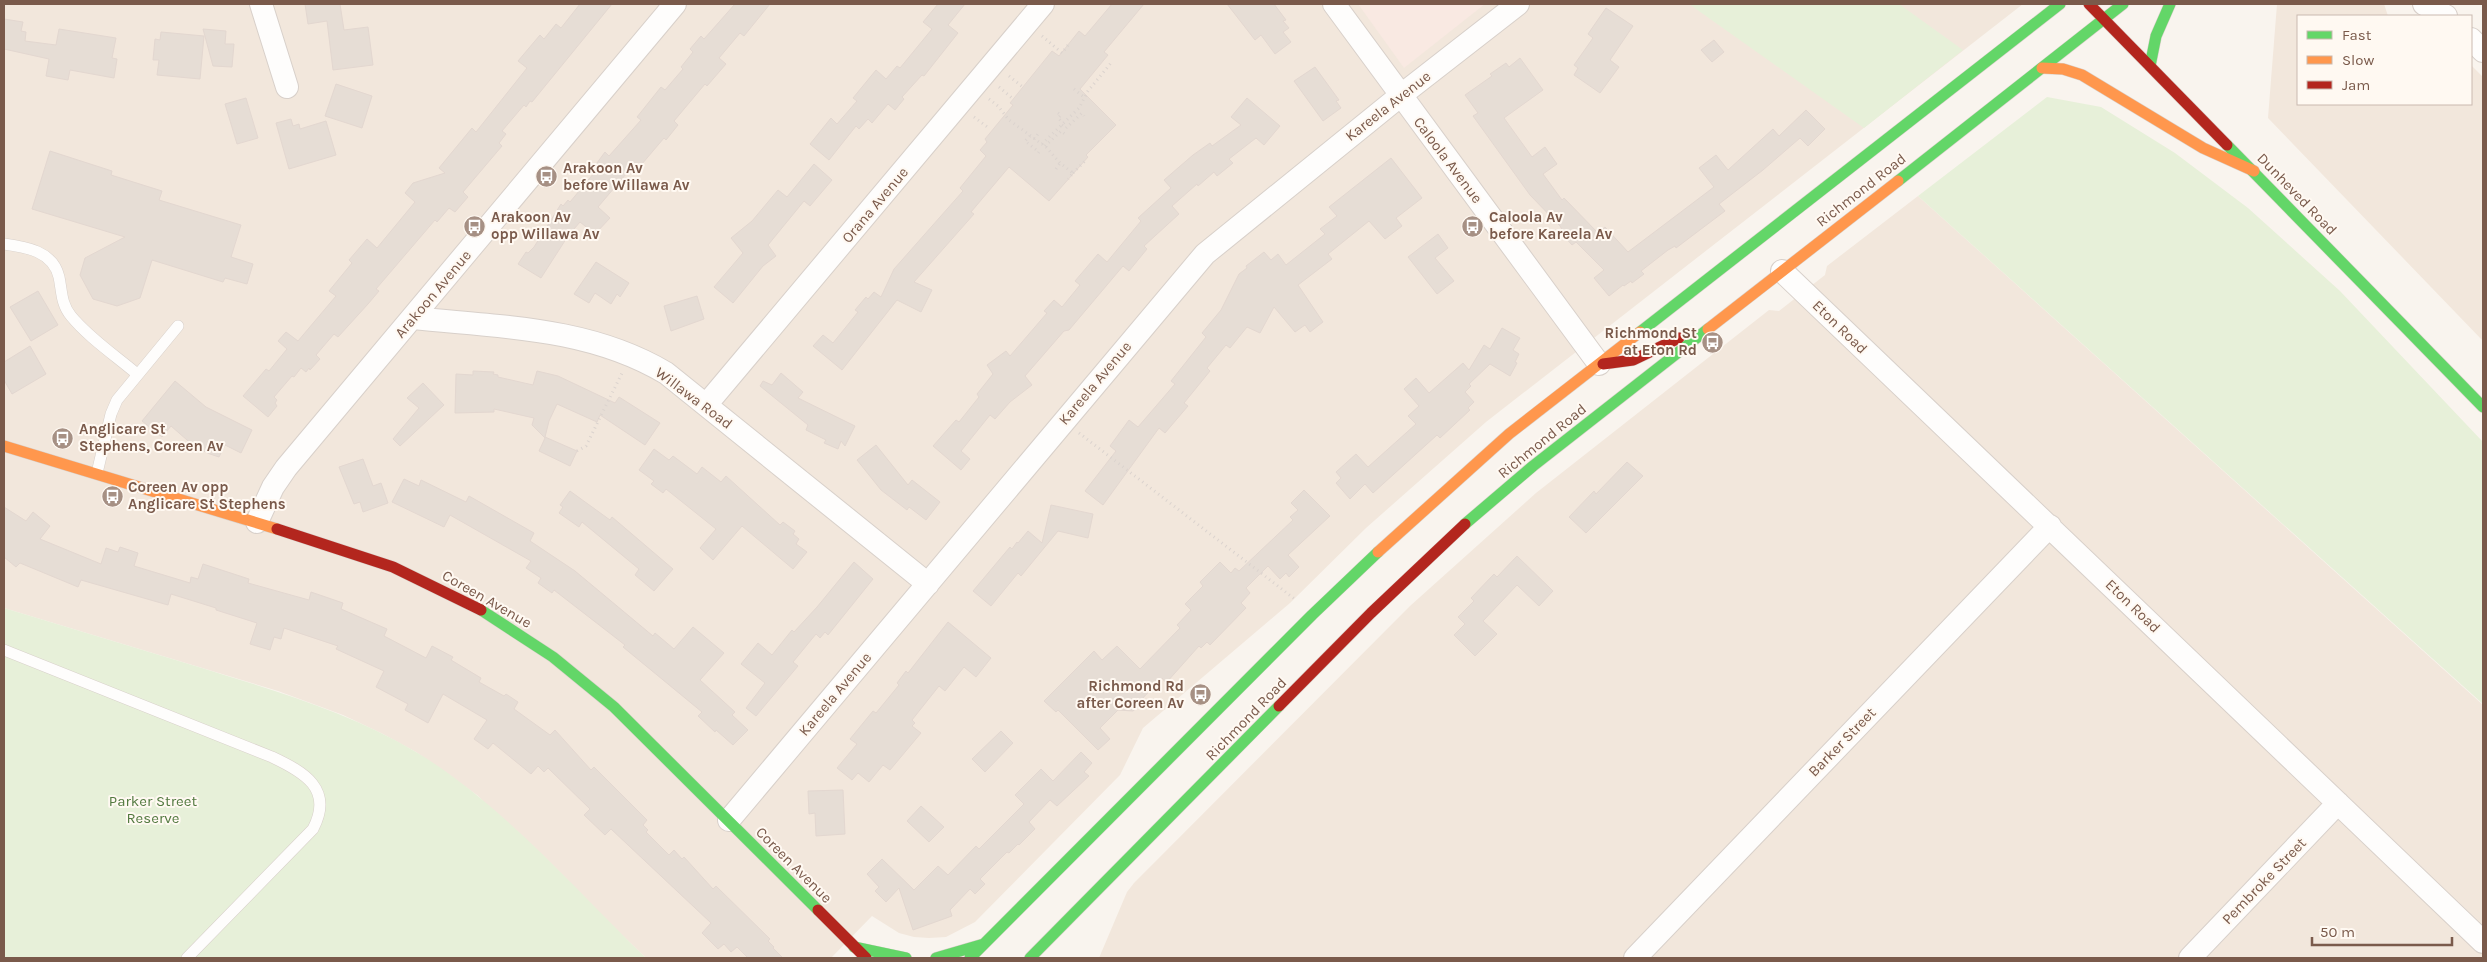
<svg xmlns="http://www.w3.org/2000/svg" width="2487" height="962" font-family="Karla,sans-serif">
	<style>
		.residential { fill: #f2e7dc }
		.commercial { fill: #f9e9e2 }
		.green { fill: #e7f0d9 }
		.building { fill: #e6ddd5; stroke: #e3d7d0 }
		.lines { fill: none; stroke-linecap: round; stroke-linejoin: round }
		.lane-casing { stroke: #d8d0ca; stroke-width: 12 }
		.street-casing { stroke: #d8d0ca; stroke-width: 24 }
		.fast-casing { stroke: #d9d0ca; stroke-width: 12 }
		.slow-casing { stroke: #d9d0ca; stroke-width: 12 }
		.jam-casing { stroke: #d9d0ca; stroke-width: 12 }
		.path { stroke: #dbd3ce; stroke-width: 3; stroke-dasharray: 1 4; stroke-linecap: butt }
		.lane { stroke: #fefdfc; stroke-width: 11 }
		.street { stroke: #fefdfc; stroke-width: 22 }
		.fast { stroke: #63d668; stroke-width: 11 }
		.slow { stroke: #ff974d; stroke-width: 11 }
		.jam { stroke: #b3261e; stroke-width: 11 }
		.labels { text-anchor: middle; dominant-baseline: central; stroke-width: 4; stroke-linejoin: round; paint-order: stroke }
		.street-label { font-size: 15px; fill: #7a5a4b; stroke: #fff9f2 }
		.poi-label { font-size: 15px; font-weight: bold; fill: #7a5a4b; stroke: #fff9f2; text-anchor: start }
		.park-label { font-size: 15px; fill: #537a40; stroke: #fff9f2 }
	</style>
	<rect width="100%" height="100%" fill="#f9f4ee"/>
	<path class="residential" d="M4,4H2023L1486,422L1366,528L1290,603L1143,728L1120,775L975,922L946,937L929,938L914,937L899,933L872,916L831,958H646L477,795L416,752L383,734L343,715L278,691L4,608Z
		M2277,4H2384L2388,16H2298V104H2471V65L2483,77V341L2268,118Z
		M1918,196L2483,705V958H1099L1127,892L1134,883L1410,606L1536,493L1769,310L1779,311L1825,275L1827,266Z"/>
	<path class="commercial" d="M1358,4H1485L1404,68Z"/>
	<path class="green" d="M1689,4H1899L1963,50L1864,128Z
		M2047,97L2101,107L2175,153L2248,208L2340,291L2483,442V704L1918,196Z
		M4,608C70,628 136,648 202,668C276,691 349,712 416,752C501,803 575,889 646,958H4Z"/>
	<path class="building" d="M305,4H340L344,30L368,27L373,65L333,70L327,21L308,24Z
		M580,4H612L532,102L530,101L526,107L524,105L502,131L506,134L499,143L502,146L463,192L468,197L455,212L449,208L437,222L435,220L376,289L379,291L368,304L338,337L334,334L316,355L320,359L310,370L309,368L306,372L301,368L294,377L292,376L274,397L277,400L275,403L277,406L268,417L243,396L266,369L269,371L287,349L278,341L286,332L298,341L336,296L329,291L352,263L349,260L367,239L377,248L415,202L405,193L413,183L445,173L439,168L472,128L476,132L527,68L518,61L540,35L544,39L556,24L561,28Z
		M735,4H770L744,36L740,33L719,58L726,64L707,86L705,84L674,121L678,125L666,140L664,138L636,171L632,167L598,207L610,218L595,234L580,222L568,236L541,278L518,264L526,252L528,253L534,247L561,204L563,206L568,200L570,202L594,173L591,171L605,152L609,156L641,120L637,117L661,87L665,90L683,69L681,67L693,52L690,49L701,36L704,39Z
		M938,4H965L948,25L958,33L924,76L922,75L902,97L904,99L895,110L888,104L872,123L868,119L859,129L856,126L829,160L810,144L831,118L837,124L857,101L853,98L876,70L886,79L897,66L900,68L932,29L923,22Z
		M1112,4H1144L1104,52L1108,55L1080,89L1116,125L1086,155L1088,157L1049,201L1009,167L971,212L974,214L914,282L932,290L921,312L897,300L842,370L813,346L823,335L833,343L858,312L855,310L866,297L868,299L874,292L881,297L894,269L963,191L960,188L986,156L980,150L987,142L985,139L1013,105L1010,103L1052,51L1059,56L1079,31L1085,36Z
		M1227,4H1274L1286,20L1283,21L1289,28L1283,32L1291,42L1275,54L1261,35L1255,40Z
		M1606,8L1633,26L1610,60L1619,67L1600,93L1574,75L1578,68L1574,65L1593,38L1588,34Z
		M4,19L23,22L21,31L26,32L25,41L56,45L59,29L116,38L112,58L117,59L114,78L70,70L68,80L46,76L49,59L4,49Z
		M203,29L226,31L225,44H234L232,67L213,66Z
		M161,32L204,36L200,79L157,75L159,60H153L155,39L160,40Z
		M1714,40L1724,52L1712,62L1701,50Z
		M1520,58L1543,90L1504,118L1532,157L1545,147L1557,164L1543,174L1562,200L1564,198L1598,233L1605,227L1628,252L1714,187L1699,168L1716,155L1728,170L1773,129L1779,136L1806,110L1825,129L1808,146L1800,138L1763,170L1719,204L1725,211L1676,248L1675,246L1668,250L1641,271L1644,274L1632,283L1631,281L1624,286L1623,285L1609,296L1594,278L1604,270L1576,242L1572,245L1562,234L1564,233L1560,226L1530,195L1473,116L1478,113L1465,95L1492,76L1490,74L1506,63L1509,67Z
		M1315,67L1339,100L1336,101L1341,108L1323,121L1294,81Z
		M336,84L372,96L362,128L325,116Z
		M246,98L258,138L237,144L225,104Z
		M1247,98L1280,126L1264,145L1256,138L1229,159L1233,163L1217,176L1214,172L1198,186L1197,184L1172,206L1179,214L1144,246L1147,249L1129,271L1123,266L1069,330L1064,331L1025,376L1032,385L1010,402L995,419L990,415L961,451L970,459L961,470L933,446L956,420L959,422L979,397L977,394L993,374L987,365L1006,351L1010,356L1047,313L1044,311L1054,300L1062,307L1080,285L1075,281L1098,254L1107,262L1141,221L1138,218L1171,188L1164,180L1193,155L1210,143L1212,146L1241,125L1231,117Z
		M291,119L293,126L299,124L300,129L326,121L336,155L289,169L276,123Z
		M50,151L112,171L111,175L162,191L159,200L241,225L231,257L253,264L247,284L225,278L223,282L152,260L140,298L117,306L93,299L80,275L85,258L125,237L32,209Z
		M1391,158L1422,198L1396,218L1402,226L1385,239L1369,221L1328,254L1332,259L1298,285L1323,322L1310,332L1305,325L1295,332L1274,307L1260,333L1247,327L1230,348L1226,345L1207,368L1210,371L1184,403L1188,406L1165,433L1159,428L1103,505L1085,491L1116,451L1110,446L1129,420L1138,427L1175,384L1171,381L1206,337L1202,333L1221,310L1239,274L1247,268L1246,266L1264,252L1271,260L1278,254L1286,265L1325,234L1320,229L1337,216L1329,207Z
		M814,164L832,180L810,206L804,201L768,245L776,256L763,266L733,303L714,287L743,253L731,238L752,221L778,190L787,197Z
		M1438,234L1448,248L1435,258L1454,281L1437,294L1408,257Z
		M596,262L629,283L620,297L617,294L611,304L595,293L589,303L574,294Z
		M38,291L58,325L31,341L10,307Z
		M697,296L704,319L671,331L664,306Z
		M1502,328L1520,338L1513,350L1519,354L1515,362L1517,363L1510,376L1490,364L1469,384L1471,386L1465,392L1474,402L1468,408L1470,410L1440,438L1437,435L1373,493L1365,484L1350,499L1336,483L1341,478L1336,472L1356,454L1368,467L1416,424L1408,416L1419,406L1404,389L1416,378L1429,393L1463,363L1469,370L1484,345L1490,349Z
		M30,346L46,374L12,394L4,380V362Z
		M473,371L494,372L493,374L498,375V377L533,385L537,371L558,376L615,403L619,397L660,423L645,445L600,415L597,422L557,404L549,421L545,437L577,451L570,466L539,451L545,438L532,425L534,418L494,409V412L455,413L456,374L473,375Z
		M781,373L803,392L798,398L855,426L845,446L841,441L838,449L824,443L826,440L806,430L808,425L760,386L763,381L772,385Z
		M175,381L206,407L252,430L241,453L225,445L219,457L210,454L195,447L171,426L162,437L142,421Z
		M423,383L444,405L400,446L393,439L419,408L407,398Z
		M876,445L908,485L912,480L940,502L926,520L909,507L907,510L881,490L857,460Z
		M654,449L669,460L673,456L697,474L702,467L721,482L726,476L780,525L783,522L795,531L793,534L799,539L796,544L807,552L793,569L742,526L713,560L700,548L716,529L666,489L663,493L651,484L654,481L639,470Z
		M363,459L373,486L381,483L388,503L363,512L360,502L354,504L339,467Z
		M1627,462L1643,476L1586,533L1569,517L1594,491L1596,494Z
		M404,479L419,486L421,480L466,502L469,496L534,533L530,541L575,571L653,636L655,633L674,649L693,627L724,653L700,680L735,712L732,715L748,730L733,745L716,730L715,732L698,716L702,712L623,647L625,645L554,590L552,593L538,583L541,578L526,568L531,561L450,515L444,527L392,502Z
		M1304,490L1330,516L1288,555L1299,567L1289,577L1286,573L1280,579L1268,566L1246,588L1250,593L1241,603L1246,608L1210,645L1207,642L1201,648L1199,646L1166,683L1162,678L1140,701V705L1133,711L1118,710L1100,728L1110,739L1098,750L1058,710L1056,712L1044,701L1094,651L1102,660L1117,646L1140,669L1180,628L1177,625L1191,610L1185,604L1203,586L1200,582L1220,562L1231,573L1235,568L1239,571L1293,520L1290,517L1298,510L1291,503Z
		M570,491L610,520L612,517L673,569L654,591L635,575L639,569L582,522L579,527L559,513L563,507L560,505Z
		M1051,505L1093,514L1088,538L1058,531L1021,576L1018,573L991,606L973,591L1010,547L1012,549L1017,542L1018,543L1028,531L1042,543Z
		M4,507L26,521L33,512L50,526L40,539L101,564L106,548L118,552L120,547L138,553L134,566L190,583L191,577L198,579L203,564L249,579L248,583L309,600L311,592L343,603L341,609L387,629L384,636L426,658L432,646L453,657L451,660L481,678L479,682L504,696L506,694L518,702L514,709L550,735L555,730L591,770L594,767L647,820L643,825L648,830L646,832L669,855L674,850L682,859L684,857L713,889L716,886L770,939L768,941L774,947L773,948L783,958H748L737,947L731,952L724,944L718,949L702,933L711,923L611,829L605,835L584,815L590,809L548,768L544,772L538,766L531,774L493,743L488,749L474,739L487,720L443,694L428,723L405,710L408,704L376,687L384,671L336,649L338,646L284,628L281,639L274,637L270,650L250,644L257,623L216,610V608L171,594L168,605L81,580L78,587L20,563L16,567L4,557Z
		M1517,556L1553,591L1539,606L1517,585L1483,621L1497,634L1475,656L1454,635L1465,624L1458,617L1474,601L1471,598L1494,574L1497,577Z
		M854,562L873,579L828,635L825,632L820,638L816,634L793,662L798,666L756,716L746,708L765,683L741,664L758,643L772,655L792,630L794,632L817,607Z
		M948,622L991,658L976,677L964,667L945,691L939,686L912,720L915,723L912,726L921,733L890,770L883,765L869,782L858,773L852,780L837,768L857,744L850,739L873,711L876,713L899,685L897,683L906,671L908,673Z
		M1001,731L1013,743L985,772L972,759Z
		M1081,752L1092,763L1084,772L1089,776L1057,806L1050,800L1029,822L1035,829L1019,845L1018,844L1009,853L1007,852L980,879L985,884L975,894L970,889L950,910L952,916L913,930L899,888L886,902L875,891L879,887L867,874L882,859L914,890L938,866L948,875L976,846L979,849L1024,804L1015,795L1041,769L1053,781Z
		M843,790L845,834L816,836L815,813L809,814L808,791Z
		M921,806L944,827L929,842L907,821Z"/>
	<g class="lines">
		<defs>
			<path id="lane" d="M4,244C26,247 53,251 59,277C62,291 61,304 71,316C89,338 116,356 137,374
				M97,473L111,414L117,400L178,326
				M4,650L272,757C304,772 334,789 313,829L187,958"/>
			<path id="street" d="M261,4L287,87
				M1334,4L1599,364
				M2424,4L2446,16
				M2471,39L2483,51
				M1782,271L2483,942
				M413,318C500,327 589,327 666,373L928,584
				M706,405L1043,4
				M257,522L273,487L286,468L675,4
				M729,820L1205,254L1400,96L1518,4
				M1635,958L2050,526
				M2190,958L2338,803"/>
			<path id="fast" d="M2150,66L2156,36L2170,4
				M2227,145L2483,407
				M1898,181L2123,4
				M1640,332L2060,4
				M1465,524L1533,466L1708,329
				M481,610L553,657L614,707L818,910
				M854,947L906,958
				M936,958L984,944
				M970,958L1312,615L1378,552
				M1030,958L1279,706"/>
			<path id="slow" d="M2042,68L2063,69L2082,75L2203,148L2254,171
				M1708,329L1898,181
				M4,446L277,529
				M1378,552L1509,434L1640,332"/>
			<path id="jam" d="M2089,4L2227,145
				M1603,364L1633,360L1679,338
				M277,529L393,567L481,610
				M1279,706L1371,613L1465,524
				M818,910L866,958"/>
		</defs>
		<use href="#lane" class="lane-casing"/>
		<use href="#street" class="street-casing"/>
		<use href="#fast" class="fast-casing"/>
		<use href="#slow" class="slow-casing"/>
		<use href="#jam" class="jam-casing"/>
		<path class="path" d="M1042,36L1062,53L1068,45
			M1009,76L1024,88
			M999,87L1013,99
			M1074,89L1084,97
			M989,99L998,106L1009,120L1046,147L1060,163L1073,173L1068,179
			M1058,113L1061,115L1058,118L1063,123
			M974,117L990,129
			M1062,125L1066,128L1082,113L1084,116
			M1030,136L1025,141L1039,152L1037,155
			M1034,139L1038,134L1037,132
			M1042,144L1079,108L1088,91L1111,63
			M1045,146L1061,131L1065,134
			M1056,169L1060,163
			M1073,173L1085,161
			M1079,433L1296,600
			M577,451L586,446L622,373"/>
		<use href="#lane" class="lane"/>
		<use href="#street" class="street"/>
		<use href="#fast" class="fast"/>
		<use href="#slow" class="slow"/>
		<use href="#jam" class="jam"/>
	</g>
	<defs>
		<symbol id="bus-disc" viewBox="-11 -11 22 22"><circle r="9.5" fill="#a69084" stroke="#fff9f2"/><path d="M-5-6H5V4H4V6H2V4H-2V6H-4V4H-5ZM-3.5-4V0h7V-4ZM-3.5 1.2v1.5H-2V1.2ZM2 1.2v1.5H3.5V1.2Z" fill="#fff"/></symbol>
	</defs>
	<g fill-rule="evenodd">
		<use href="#bus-disc" x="534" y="164" width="25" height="25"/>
		<use href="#bus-disc" x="462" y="214" width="25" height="25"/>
		<use href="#bus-disc" x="1460" y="214" width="25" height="25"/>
		<use href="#bus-disc" x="1700" y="330" width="25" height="25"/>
		<use href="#bus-disc" x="50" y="426" width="25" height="25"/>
		<use href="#bus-disc" x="100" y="484" width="25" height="25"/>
		<use href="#bus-disc" x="1188" y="682" width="25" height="25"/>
	</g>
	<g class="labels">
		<g class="street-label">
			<text transform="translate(1388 106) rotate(-38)">Kareela Avenue</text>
			<text transform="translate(1448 160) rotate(53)">Caloola Avenue</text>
			<text transform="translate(1861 190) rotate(-38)">Richmond Road</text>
			<text transform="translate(2297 194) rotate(46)">Dunheved Road</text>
			<text transform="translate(875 205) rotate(-50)">Orana Avenue</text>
			<text transform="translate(433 294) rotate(-50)">Arakoon Avenue</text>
			<text transform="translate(1840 327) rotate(44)">Eton Road</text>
			<text transform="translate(1095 383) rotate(-50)">Kareela Avenue</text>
			<text transform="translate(694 398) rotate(37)">Willawa Road</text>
			<text transform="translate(1542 441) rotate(-39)">Richmond Road</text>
			<text transform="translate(487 599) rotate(30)">Coreen Avenue</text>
			<text transform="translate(2133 606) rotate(44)">Eton Road</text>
			<text transform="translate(835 694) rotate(-50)">Kareela Avenue</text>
			<text transform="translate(1246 719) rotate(-46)">Richmond Road</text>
			<text transform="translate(1842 742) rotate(-46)">Barker Street</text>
			<text transform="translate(794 865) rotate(45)">Coreen Avenue</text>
			<text transform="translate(2264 881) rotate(-46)">Pembroke Street</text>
		</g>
		<g class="poi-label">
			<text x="563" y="168">Arakoon Av<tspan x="563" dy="17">before Willawa Av</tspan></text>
			<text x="491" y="217">Arakoon Av<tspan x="491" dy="17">opp Willawa Av</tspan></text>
			<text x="1489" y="217">Caloola Av<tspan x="1489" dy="17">before Kareela Av</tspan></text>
			<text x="1697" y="333" text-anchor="end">Richmond St<tspan x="1697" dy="17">at Eton Rd</tspan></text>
			<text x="79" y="429">Anglicare St<tspan x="79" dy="17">Stephens, Coreen Av</tspan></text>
			<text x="128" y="487">Coreen Av opp<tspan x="128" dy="17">Anglicare St Stephens</tspan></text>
			<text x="1184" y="686" text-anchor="end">Richmond Rd<tspan x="1184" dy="17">after Coreen Av</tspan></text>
		</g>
		<g class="park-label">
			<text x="153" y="801">Parker Street<tspan x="153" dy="17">Reserve</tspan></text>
		</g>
	</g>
	<rect width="2487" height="962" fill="none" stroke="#7a5a4b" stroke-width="10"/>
	<rect x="2297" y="15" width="175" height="90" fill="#fff9f2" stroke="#cab9af"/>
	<rect x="2307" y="31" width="25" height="8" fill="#63d668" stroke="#cab9af"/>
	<text x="2342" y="40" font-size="15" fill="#7a5a4b">Fast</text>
	<rect x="2307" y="56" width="25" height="8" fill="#ff974d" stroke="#cab9af"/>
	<text x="2342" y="65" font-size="15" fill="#7a5a4b">Slow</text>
	<rect x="2307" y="81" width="25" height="8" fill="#b3261e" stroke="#cab9af"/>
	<text x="2342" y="90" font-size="15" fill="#7a5a4b">Jam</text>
	<path d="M2312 937v8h140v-8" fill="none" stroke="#7a5a4b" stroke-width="2.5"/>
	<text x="2320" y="937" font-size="15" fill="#7a5a4b" stroke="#fff9f2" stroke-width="4" paint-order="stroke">50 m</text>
</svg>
